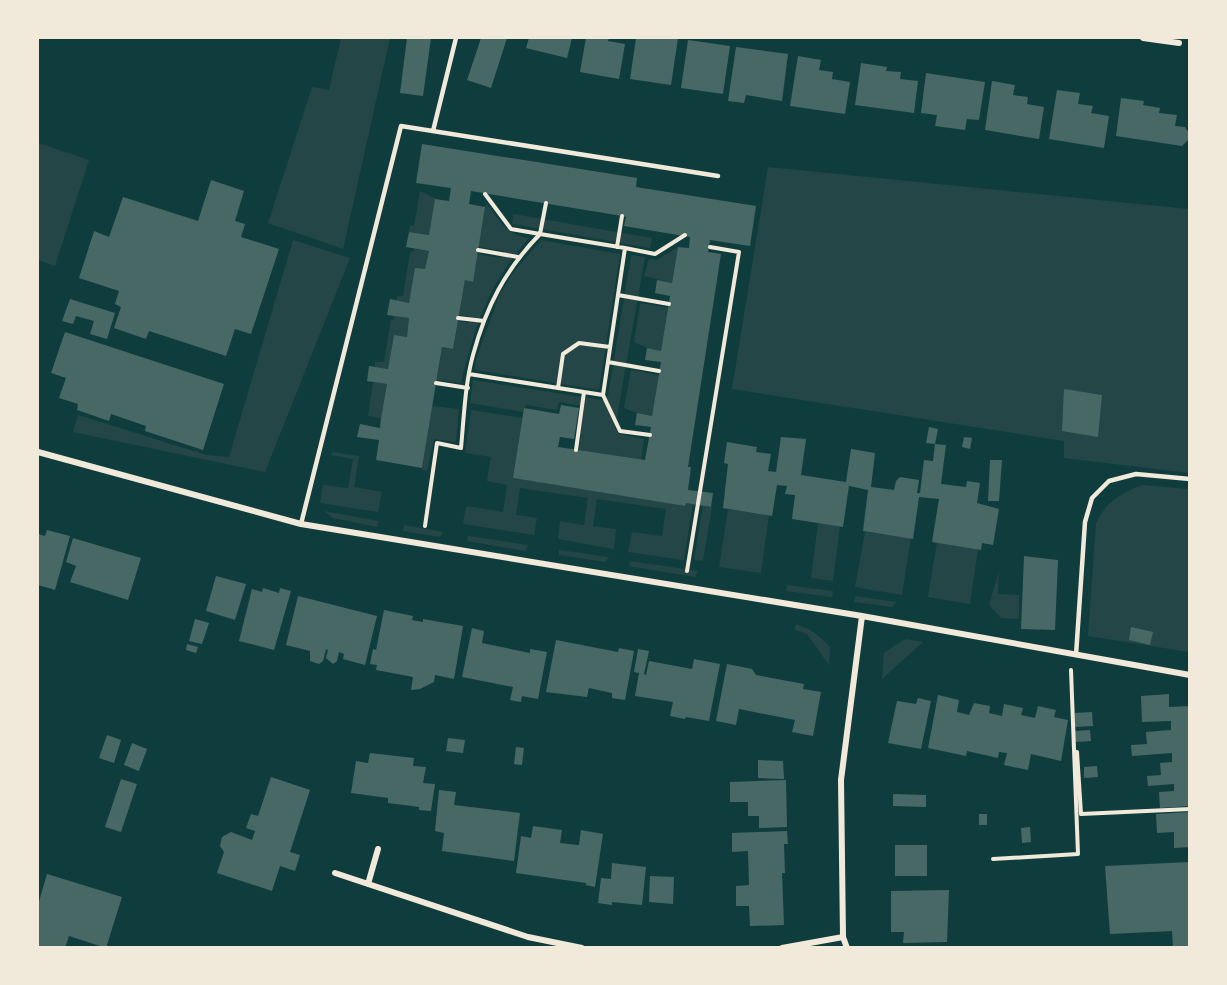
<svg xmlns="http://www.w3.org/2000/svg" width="1227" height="985" font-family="Bitter,serif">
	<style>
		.green { fill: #244646 }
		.building { fill: #486865 }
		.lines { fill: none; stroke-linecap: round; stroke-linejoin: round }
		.path { stroke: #f1e9da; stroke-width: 4 }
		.service { stroke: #f1e9da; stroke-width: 4.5 }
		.minor { stroke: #f1e9da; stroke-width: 6 }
	</style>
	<rect width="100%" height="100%" fill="#0f3d3e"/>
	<path class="green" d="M341,38H390L343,249L268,223L312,87L329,90Z
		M38,143L89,160L55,266L38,260Z
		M768,167L1189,209V473L1064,458V441L732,389Z
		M420,191L436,199L429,235L409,232L410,226H414Z
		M486,203C501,221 504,234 529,238C516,253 504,269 494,287C479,314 468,353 461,383L437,380L442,347L453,349L458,321L468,323L471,317L459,315L465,280L477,254L500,258L505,251L478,247Z
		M513,214L652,238L650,248L512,224Z
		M293,240L350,258L265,472L73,432L78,415L207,455L229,457Z
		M541,240L620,254L599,390L475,370L476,359L499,296L512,274Z
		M678,247L672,283L644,276L649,259L657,260Z
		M414,249L429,251L425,269L409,303L397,301V296H403L410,252H413Z
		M631,255L645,257L615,428L619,434L644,439L641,460L579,450L584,406L559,402L557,410L526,405L524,412L470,403L473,380L602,400L608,396Z
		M640,303L668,308L661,351L647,348L634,342Z
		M394,316L409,318L407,337L394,335L388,369L375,367V362H384L391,319L394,320Z
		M631,370L659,375L652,416L637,413L624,408Z
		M373,382L387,384L381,418L368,416Z
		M432,406L459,409L456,442L434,439L427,471L422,470Z
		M471,410L522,418L514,478L685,506L686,503L693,504L684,560L628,552L632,532L662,536L666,509L597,499L593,526L616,529L614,549L558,539L560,521L584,525L588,498L520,488L516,515L537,518L534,535L463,524L466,506L503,512L507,485L487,481L491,457L465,453Z
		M332,452L359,456L354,487L382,492L378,512L320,503L323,485L348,488L353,459L331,455Z
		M1142,485L1189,489V652L1088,636L1096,523C1108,500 1118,495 1142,485Z
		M703,506L712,507L703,561L694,560Z
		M728,509L769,515L761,573L719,567Z
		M324,511L378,521L377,527L333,518Z
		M818,523L840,526L833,581L811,578Z
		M404,525L443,532L440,537L403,531Z
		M865,532L911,538L902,595L855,587Z
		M468,536L528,545L525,551L467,541Z
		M937,542L978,549L970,604L928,597Z
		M559,550L609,557L605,562L559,555Z
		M630,561L698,571L695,577L629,566Z
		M999,571L998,594L1019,595V619L1001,618L989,605Z
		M787,585L833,591L832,597L786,591Z
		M855,596L896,602L892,607L854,602Z
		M796,624C811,629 819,635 830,647L829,665L807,634L795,630Z
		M906,639L923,642L882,679L884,653L900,642Z"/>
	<path class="building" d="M407,38H431L423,96L400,93Z
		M481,38H507L491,88L467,80Z
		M529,38H572L567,58L526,48Z
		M586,38H609L608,41L625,44L619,79L580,72Z
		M636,38H678L671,85L630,79Z
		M688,40L730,46L723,94L681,88Z
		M736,47L788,54L782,101L746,95L744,103L728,101Z
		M798,56L821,60L819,70L833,72L832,79L850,82L845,114L790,106Z
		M861,63L887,67L886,71L901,72L900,79L918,81L914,113L855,105Z
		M926,73L985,82L979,120L967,119L965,130L935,126L937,115L921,113Z
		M992,81L1015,85L1013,95L1028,97L1027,104L1044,107L1039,139L985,130Z
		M1057,90L1080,93L1078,104L1093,106L1091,113L1109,116L1104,148L1049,139Z
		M1121,98L1144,101L1143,105L1160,108L1159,113L1177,115L1175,126L1185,127L1188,132V140L1182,146L1116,136Z
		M422,144L637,178L636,187L756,206L750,246L710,240L708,252L721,254L688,467H691L688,490L713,493L711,507L686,503L685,506L513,478L524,408L559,414L561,405L579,408L574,439L560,437L558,447L645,460L651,427L635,425L637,413L652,416L661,362L645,360L647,348L661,351L670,296L655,293L657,280L672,283L678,247L689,248L690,237L624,226L626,217L622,216L471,191L469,204L485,207L473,282L465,280L453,349L442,347L422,468L376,460L379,440L357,437L360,424L380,428L381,418L387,384L367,381L369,366L388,369L394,335L407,337L409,318L387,315L390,299L409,303L415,268L425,269L429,251L406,247L409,232L429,235L435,199L449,201L451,188L416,183Z
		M211,180L244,191L235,221L245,224L241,237L279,249L251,334L235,329L226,356L149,331L146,339L114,328L121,307L115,304L119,291L79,278L94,231L109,237L123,197L198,221Z
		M70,299L115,313L107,339L90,334L94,321L76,316L73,324L62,321Z
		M65,332L224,384L203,450L145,431L146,426L111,414L109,421L77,410L78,404L59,398L66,378L51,373Z
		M1064,389L1102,395L1098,437L1062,431Z
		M929,427L938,429L935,444L926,443Z
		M781,437L806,439L801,475L846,482L851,449L875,453L871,487L894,490L896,481L900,477L919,480L917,493H920L924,460L933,461L935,444L946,445L941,484L966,487L967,481L980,483L977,503L999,509L993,545L982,543L981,550L932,542L939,499L919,497L913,539L863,531L868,490L849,486L843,527L792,519L795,495L785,494L787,486L777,485L772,516L723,508L728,464L724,463L727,442L757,447L756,452L771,454L768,471L776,472Z
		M964,437L972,438L970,449L962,447Z
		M990,460H1002L999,501H988Z
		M47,530L70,536L55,590L38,585V534L45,536Z
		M73,538L141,558L128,600L70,582L76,566L66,562Z
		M1024,556L1058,560L1055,630L1021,629Z
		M216,576L246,584L235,620L206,611Z
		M263,588L279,593L280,588L291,591L274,650L239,641L252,589L262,592Z
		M298,596L377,616L365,665L343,659L344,654L339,652L337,661L333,664L326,658L328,650L326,649L323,661L319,664L310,661V651L286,645Z
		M384,610L413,616L412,620L423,622V619L463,626L454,679L435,675L434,682L420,689L411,690L413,677L376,670L377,665L370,664L373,649L376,650Z
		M195,619L209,623L202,644L189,641Z
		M1131,627L1153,632L1150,645L1129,640Z
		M472,628L484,631L482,643L530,653V649L547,652L538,699L522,696L521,702L510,700L513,687L462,677Z
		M556,640L618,652L619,648L634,651L625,700L612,698V693L589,688L587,697L546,692Z
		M187,644L198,647L196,653L186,650Z
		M638,649L649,651L644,674L646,675L649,661L692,669L694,659L720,664L709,721L686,717L685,719L670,716L673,702L635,696L639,673L634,672Z
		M727,664L752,669L756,675L804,684L803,689L821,692L813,736L792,732L795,720L739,709L736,725L716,721Z
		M1169,694V707L1190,706V806L1160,808L1159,792L1174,791V784L1148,786L1147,776L1161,775L1160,763L1172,762V753L1132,756L1131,745L1147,744L1146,732L1171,730V721L1142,722L1141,696Z
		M938,695L959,700L957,712L969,715L974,703L990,706L989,713L1002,716L1004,704L1023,708L1021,715L1035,718L1038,706L1056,710L1054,717L1068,720L1061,761L1031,754L1028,770L1004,765L1007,753L999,752L998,758L967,751L966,756L928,748Z
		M918,698L931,701L921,749L888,743L897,701L916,704Z
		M1092,712L1093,726L1075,727V713Z
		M1090,730L1091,741L1075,742V731Z
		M107,735L121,740L114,763L99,758Z
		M448,738L465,740L463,753L446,751Z
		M132,743L147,749L139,771L124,765Z
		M516,747L524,748L522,765L514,764Z
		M370,753L414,758L413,766L426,767L423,783L435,784L431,811L419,810V807L388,803V798L351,793L356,761L368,763Z
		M758,760L783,761L784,779L758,778Z
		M1097,766L1098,777L1084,778V767Z
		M271,777L310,790L290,852L300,855L295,871L280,866L272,891L217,873L224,852L220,846L222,837L231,832L252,840L255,831L246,828L251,814L258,816Z
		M121,779L137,784L121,832L105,827Z
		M786,780L787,827L759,828V816H748V802H730V782Z
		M439,790L456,792L454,805L520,813L514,861L442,851L444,833L435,831Z
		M893,794L926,795V807L893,806Z
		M1190,812V847L1174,848V832L1157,833L1156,814Z
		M979,814H987V825H979Z
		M533,826L562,830L560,843L579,845L581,830L603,834L595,887L586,885V883L516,873L521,836L531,838Z
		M1030,827L1031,842L1022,843L1021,828Z
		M787,831L788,844H784L785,873H782L784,925L750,926L749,906H736V886L749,885L748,851L732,852V833Z
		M895,845H927V876H895Z
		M1190,862V948H1173L1172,931L1110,934L1105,866Z
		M612,863L646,867L642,905L612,902V905L598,903L601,878L611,879Z
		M47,874L122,897L106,948L69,936L65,948H38V905Z
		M650,876L674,877L673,904L649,902Z
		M949,890L947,942L903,943L904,932H891V891Z"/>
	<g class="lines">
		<path class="path" d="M485,194L511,229L540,234L546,203
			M617,247L622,216
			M625,248L655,254L685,235
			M478,250L518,257
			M618,295L669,304
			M458,318L484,321
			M608,362L659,371
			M436,383L468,388
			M558,388L563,354L579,343L610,347
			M603,395L620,431L650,435
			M576,450L584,392
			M425,526L437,443L461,448C464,417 465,384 473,355C486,307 505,270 540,234L625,248L603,395L469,374
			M687,571L739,252L710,247
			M1077,752L1081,814L1190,809
			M993,859L1078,854L1071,670"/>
		<path class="service" d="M433,131L456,38
			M301,524L401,126L718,176
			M1076,655L1085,522L1092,498L1109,481L1136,474L1190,479"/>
		<path class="minor" d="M1143,38L1179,43
			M38,452L301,524L862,616L1190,675
			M335,873L528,937L582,948
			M368,884L378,849
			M782,948L843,937
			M847,948L843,937L841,780L862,616"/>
	</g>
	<rect width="1227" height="985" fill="none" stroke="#f1e9da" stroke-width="78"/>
</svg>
